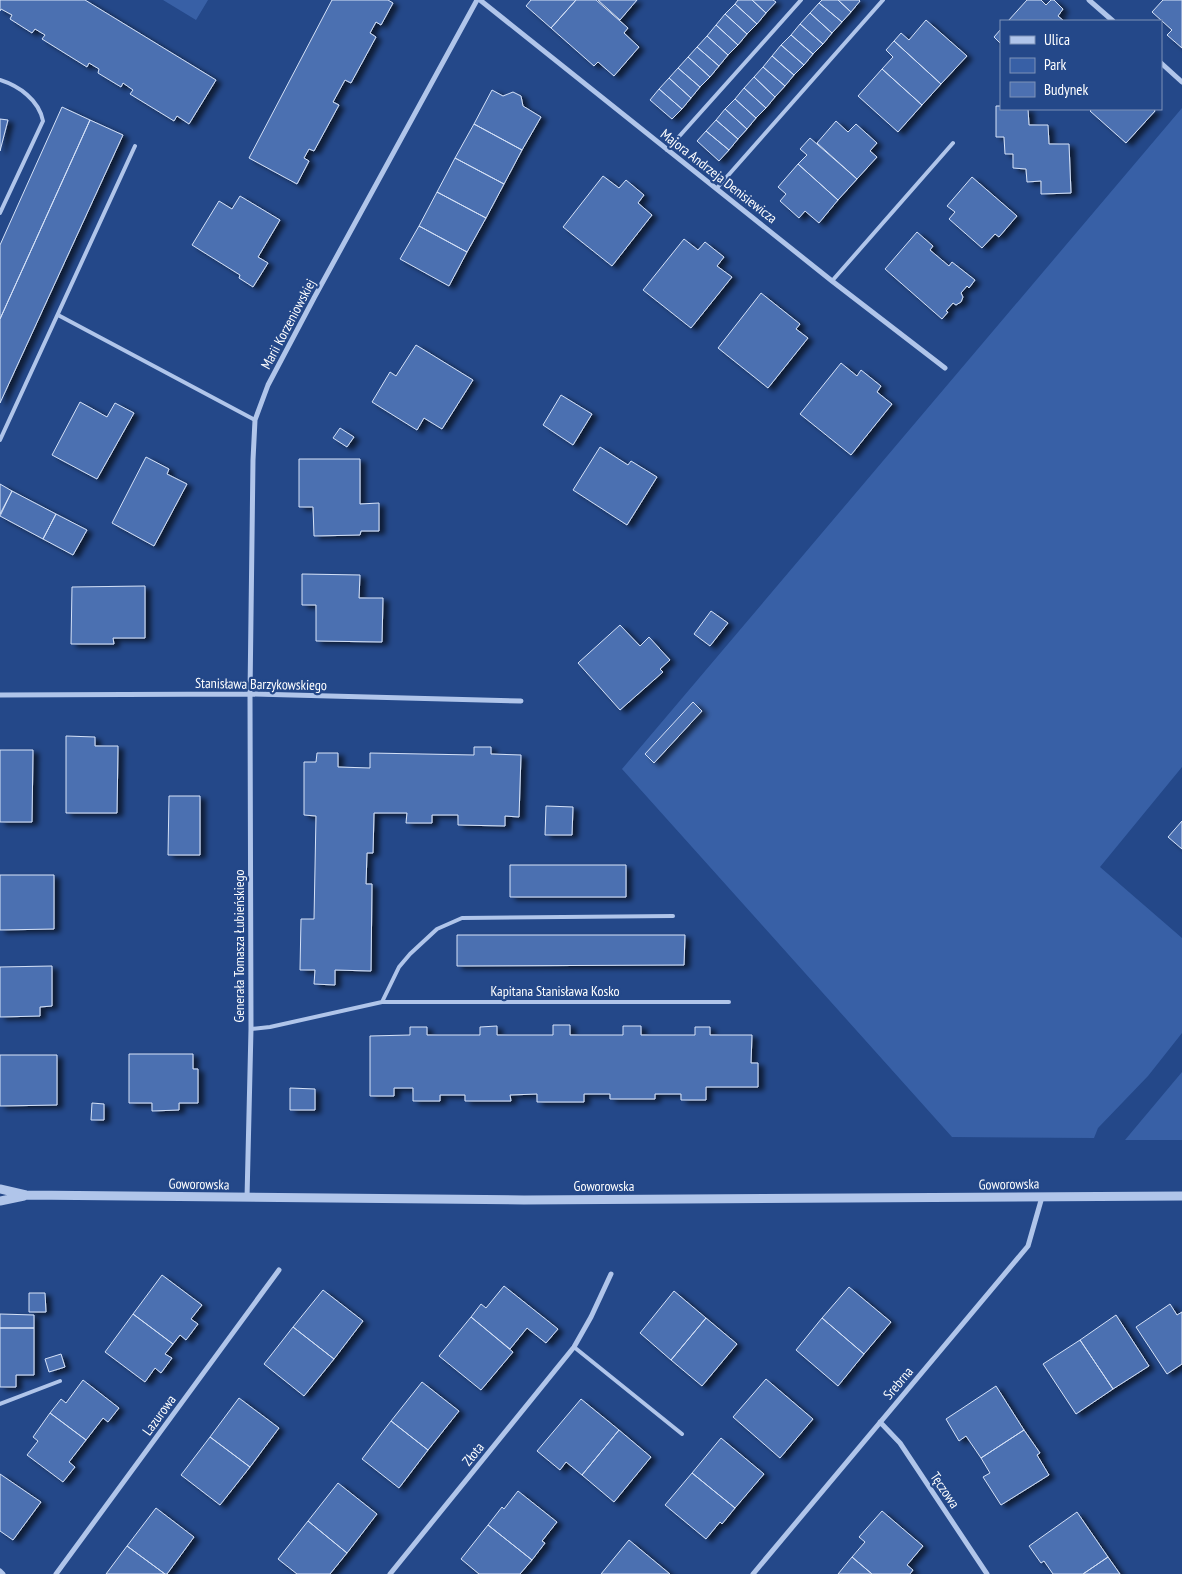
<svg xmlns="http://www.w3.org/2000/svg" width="1182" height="1574" font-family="'PT Sans Narrow',sans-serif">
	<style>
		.green { fill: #3860a6 }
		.building { fill: #4c70b1; stroke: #d4e1f7; filter: url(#shadow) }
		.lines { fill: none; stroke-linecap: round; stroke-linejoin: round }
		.service { stroke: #b0c5ea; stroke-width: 4 }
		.minor { stroke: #b0c5ea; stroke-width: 5 }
		.tertiary { stroke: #b0c5ea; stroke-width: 9 }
		.labels { text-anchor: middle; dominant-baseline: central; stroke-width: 4.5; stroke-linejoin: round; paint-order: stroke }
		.street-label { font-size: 14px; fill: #fff; stroke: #244889 }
	</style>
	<defs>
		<filter id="shadow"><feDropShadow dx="5.5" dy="3" stdDeviation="2.5" flood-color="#0009"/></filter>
	</defs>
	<rect width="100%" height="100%" fill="#244889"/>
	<path class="green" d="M163,0H208L196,20Z
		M1182,108V767L1100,867L1182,938V1033L1148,1076L1098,1128L1094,1138L952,1137L622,769Z
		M1182,1072V1140H1125Z"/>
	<path class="building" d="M0,0H85L216,80L189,124L177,116L174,121L130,94L133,90L123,83L121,87L98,73L99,69L89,63L87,67L42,39L45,35L35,29L32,33L10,19L12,15L1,9L0,11Z
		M332,0H388L393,3L381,25L376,22L370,33L376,37L351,83L345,80L333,102L339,105L314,151L309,149L304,158L309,161L297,184L249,158Z
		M531,0H576L551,28L526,6Z
		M576,0H596L628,28L624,33L639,47L614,76L598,62L594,66L551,28Z
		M598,0H637L620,20Z
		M738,0H752L766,13L757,24L735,4Z
		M752,0H773L776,2L766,13Z
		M822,0H838L851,12L842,22L819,3Z
		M838,0H859L860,1L851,12Z
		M1027,0H1041L1046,5L1051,0H1054L1063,9L1058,16L1064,21H1008Z
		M1163,0H1182V48L1167,35L1172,30L1152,12Z
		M819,3L842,22L832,33L810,13Z
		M735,4L757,24L747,34L725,14Z
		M810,13L832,33L823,44L800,24Z
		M725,14L747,34L738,45L716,25Z
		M926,20L967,56L941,84L894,41L901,33L909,40Z
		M800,24L823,44L813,54L791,35Z
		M716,25L738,45L728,55L707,36Z
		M1001,29V44L994,37Z
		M791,35L813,54L804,65L781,45Z
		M707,36L728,55L719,66L697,47Z
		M894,41L941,84L922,105L882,69L893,57L886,50Z
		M781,45L804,65L794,75L772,56Z
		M697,47L719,66L710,77L688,57Z
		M772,56L794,75L785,86L763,67Z
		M688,57L710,77L700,87L678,68Z
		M763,67L785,86L775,97L754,77Z
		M678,68L700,87L691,98L669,78Z
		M882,69L922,105L898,132L858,96Z
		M754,77L775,97L766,108L744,88Z
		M669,78L691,98L682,109L659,89Z
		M744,88L766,108L756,118L735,99Z
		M659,89L682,109L672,119L650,100Z
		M492,90L503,96L513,92L521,96L523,106L541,117L522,150L474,124Z
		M735,99L756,118L747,129L725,109Z
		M996,106H1001V109H1028L1029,125H1048L1049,144H1069L1071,193L1041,194V181L1027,182L1026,169L1013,168V154H1005L1004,137H996Z
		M62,107L90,120L0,319V245Z
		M725,109L747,129L738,139L716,120Z
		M1092,109H1154L1155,111L1126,143L1090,111Z
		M0,119L8,120L0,151Z
		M90,120L123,135L0,403V319Z
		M716,120L738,139L729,150L706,131Z
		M836,121L848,132L856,124L877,143L870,151L877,157L857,179L817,143Z
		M474,124L522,150L504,184L455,158Z
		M706,131L729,150L719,161L697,141Z
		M810,138L857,179L838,200L798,164L807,155L800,149Z
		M455,158L504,184L486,218L437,192Z
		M798,164L838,200L819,223L805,211L799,218L780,201L786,194L778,187Z
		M603,176L619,188L626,180L644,195L638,203L652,215L612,266L563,227Z
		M972,177L1017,216L999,237L995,234L982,248L949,219L955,212L947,206Z
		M437,192L486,218L467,252L419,226Z
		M240,196L280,220L258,257L268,263L253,287L239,278L240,275L192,245L219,201L232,209Z
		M419,226L467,252L449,286L400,259Z
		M917,232L933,246L930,250L949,266L952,262L975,280L969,288L967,286L961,293L963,297L961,302L956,305L953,303L946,311L948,312L942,319L885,269Z
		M684,239L698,250L705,242L724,257L717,266L732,277L691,328L643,290Z
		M761,293L800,324L796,329L808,338L768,388L718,348Z
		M416,345L473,380L442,429L424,418L417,430L372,402L390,372L396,376Z
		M841,363L857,376L861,370L881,386L877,392L892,404L851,455L800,414Z
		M561,395L592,414L573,445L543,425Z
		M80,402L107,417L115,403L134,413L97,479L52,455Z
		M340,428L354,437L347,447L333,438Z
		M600,447L628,465L631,461L657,477L627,525L573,490Z
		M146,457L169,469L167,474L187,484L154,546L112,523Z
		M299,459H360V504L379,503V531H361L360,535L314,536L313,507H299Z
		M0,484L12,491L0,514Z
		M12,491L56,514L43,539L0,516Z
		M56,514L87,530L73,555L43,539Z
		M302,574L360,575L359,598H383L382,642L316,641V605H302Z
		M145,586V638H113L114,644H71L72,587Z
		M711,611L728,623L710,646L694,634Z
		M620,625L640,646L649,637L670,660L660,669L663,672L620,710L578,663Z
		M693,702L702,711L654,763L645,754Z
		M66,736L95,737V746H118L117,813H66Z
		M474,747H491V754L521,755L519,817L505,816V826L458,825V815H432V823H406L407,813H374L373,853H367L366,884H372L371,971L335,970V985L314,984L315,970H300L301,919H314L316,816L304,815V762H316L317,753H338V767L370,768V753L474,755Z
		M0,750H33L32,822H0Z
		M169,796H200V855H168Z
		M546,806L573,807L572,835H545Z
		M1182,821V849L1168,837Z
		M510,865H626V897H510Z
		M0,875H54V929L0,930Z
		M457,935H685L684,965L457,966Z
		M52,966V1006L40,1007V1016L0,1017V967Z
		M553,1025H570V1035H623V1026H641V1035H695V1027H710V1035H752L751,1063H758V1087H706V1100H681V1094H655V1099H610V1094H584V1102H537V1094L510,1095L511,1101H465V1095H440V1101H413V1088H394V1096H370V1036L410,1035V1027H427V1035H480V1027L497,1026V1035H553Z
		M129,1054H193V1069H198V1103H179V1110L152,1111V1103H129Z
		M0,1055H57V1105L0,1106Z
		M290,1088L315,1089V1110H290Z
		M92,1103L104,1104V1120H91Z
		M162,1275L202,1305L191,1319L198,1324L186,1340L180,1335L173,1344L133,1314Z
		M504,1286L558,1329L546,1343L527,1328L510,1349L471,1317L481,1304L486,1308Z
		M849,1287L891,1322L864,1354L822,1318Z
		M323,1290L363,1321L334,1359L293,1327Z
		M674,1291L706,1318L671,1360L640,1333Z
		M29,1293H45L46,1312H29Z
		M1170,1304L1177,1315L1182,1312V1364L1167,1374L1136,1327Z
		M0,1314L34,1315V1328H0Z
		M133,1314L173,1344L165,1354L172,1358L161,1373L155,1368L145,1382L105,1352Z
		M1116,1315L1149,1366L1113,1389L1080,1340Z
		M471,1317L513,1352L481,1390L439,1356Z
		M706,1318L737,1344L702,1386L671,1360Z
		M822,1318L864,1354L838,1386L796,1350Z
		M293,1327L334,1359L304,1396L264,1364Z
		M0,1328H34V1375H16V1387H0Z
		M1080,1340L1113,1389L1076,1414L1043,1364Z
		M61,1354L65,1367L49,1372L45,1359Z
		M766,1379L813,1419L780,1458L733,1417Z
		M83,1380L119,1408L108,1422L103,1418L86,1440L50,1413L61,1399L66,1403Z
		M422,1382L459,1411L428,1450L391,1421Z
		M996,1386L1024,1430L981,1458L966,1436L959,1441L946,1419Z
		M239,1398L279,1428L250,1467L210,1437Z
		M581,1399L619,1430L582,1475L566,1462L560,1470L537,1451Z
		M50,1413L86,1440L69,1462L75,1467L63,1482L27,1455L38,1441L33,1437Z
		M391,1421L428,1450L399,1488L362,1459Z
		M619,1430L651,1457L614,1502L582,1475Z
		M1024,1430L1040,1453L1037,1455L1049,1475L1001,1505L983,1477L990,1473L981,1458Z
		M210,1437L250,1467L220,1505L181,1475Z
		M721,1438L764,1474L735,1508L692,1473Z
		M692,1473L735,1508L722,1524L720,1522L706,1539L665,1505Z
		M0,1474L41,1502L13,1540L0,1531Z
		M338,1483L377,1514L347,1553L308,1521Z
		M518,1491L557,1522L542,1541L545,1543L532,1560L488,1525L502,1507L504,1509Z
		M156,1508L194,1537L167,1574H165L127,1546Z
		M882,1511L923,1546L907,1565L913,1570L910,1574H872L852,1557L865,1542L859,1537Z
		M1077,1512L1108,1557L1083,1574H1053L1044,1561L1041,1563L1029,1546Z
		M308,1521L347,1553L330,1574H297L278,1559Z
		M488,1525L532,1560L520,1574H479L461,1559Z
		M629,1540L670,1574H601Z
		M127,1546L165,1574H106Z
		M852,1557L872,1574H838Z
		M1108,1557L1120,1574H1083Z"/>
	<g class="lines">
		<path class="service" d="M0,80C19,86 39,100 43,121L0,213
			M667,150L801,0
			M717,188L883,0
			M832,281L953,143
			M58,315L255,420
			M0,440L135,146
			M382,1002L399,967L410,954L437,929L462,918L673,916
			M251,1029L270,1027L382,1002H729
			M574,1347L682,1434
			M0,1404L60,1381"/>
		<path class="minor" d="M480,0L832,281L945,368
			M1089,0L1113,21
			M1161,63L1182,82
			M0,695L250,694L521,701
			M247,1198L251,1029L250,694L253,460L255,420L268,385L314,298L477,0
			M880,1422L900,1443L987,1574
			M0,1571L3,1574
			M56,1574L279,1270
			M390,1574L574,1347L591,1317L611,1274
			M753,1574L1028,1246L1042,1197"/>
		<path class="tertiary" d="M0,1189L26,1195L524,1200L1182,1196
			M0,1201L24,1196"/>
	</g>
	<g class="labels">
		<g class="street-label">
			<text transform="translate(719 176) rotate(38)">Majora Andrzeja Denisiewicza</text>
			<text transform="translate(288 324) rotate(-62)">Marii Korzeniowskiej</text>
			<text transform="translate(261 684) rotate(1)">Stanisława Barzykowskiego</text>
			<text transform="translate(239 946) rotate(-90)">Generała Tomasza Łubieńskiego</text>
			<text x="555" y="991">Kapitana Stanisława Kosko</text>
			<text transform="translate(199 1184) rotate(1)">Goworowska</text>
			<text transform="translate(1009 1184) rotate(-1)">Goworowska</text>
			<text x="604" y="1186">Goworowska</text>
			<text transform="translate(898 1383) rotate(-50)">Srebrna</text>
			<text transform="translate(159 1415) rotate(-54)">Lazurowa</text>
			<text transform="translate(473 1454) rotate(-51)">Złota</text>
			<text transform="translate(945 1490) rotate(56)">Tęczowa</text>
		</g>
	</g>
	<rect x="1000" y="20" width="162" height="90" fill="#244889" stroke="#7c91b8"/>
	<rect x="1010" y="36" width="25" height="8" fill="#b0c5ea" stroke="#7c91b8"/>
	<text x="1044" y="45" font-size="15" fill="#ffffff">Ulica</text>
	<rect x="1010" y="58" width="25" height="15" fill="#3860a6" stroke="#7c91b8"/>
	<text x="1044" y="70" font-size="15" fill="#ffffff">Park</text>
	<rect x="1010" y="82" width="25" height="15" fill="#4c70b1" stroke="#7c91b8"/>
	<text x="1044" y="95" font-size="15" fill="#ffffff">Budynek</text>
</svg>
